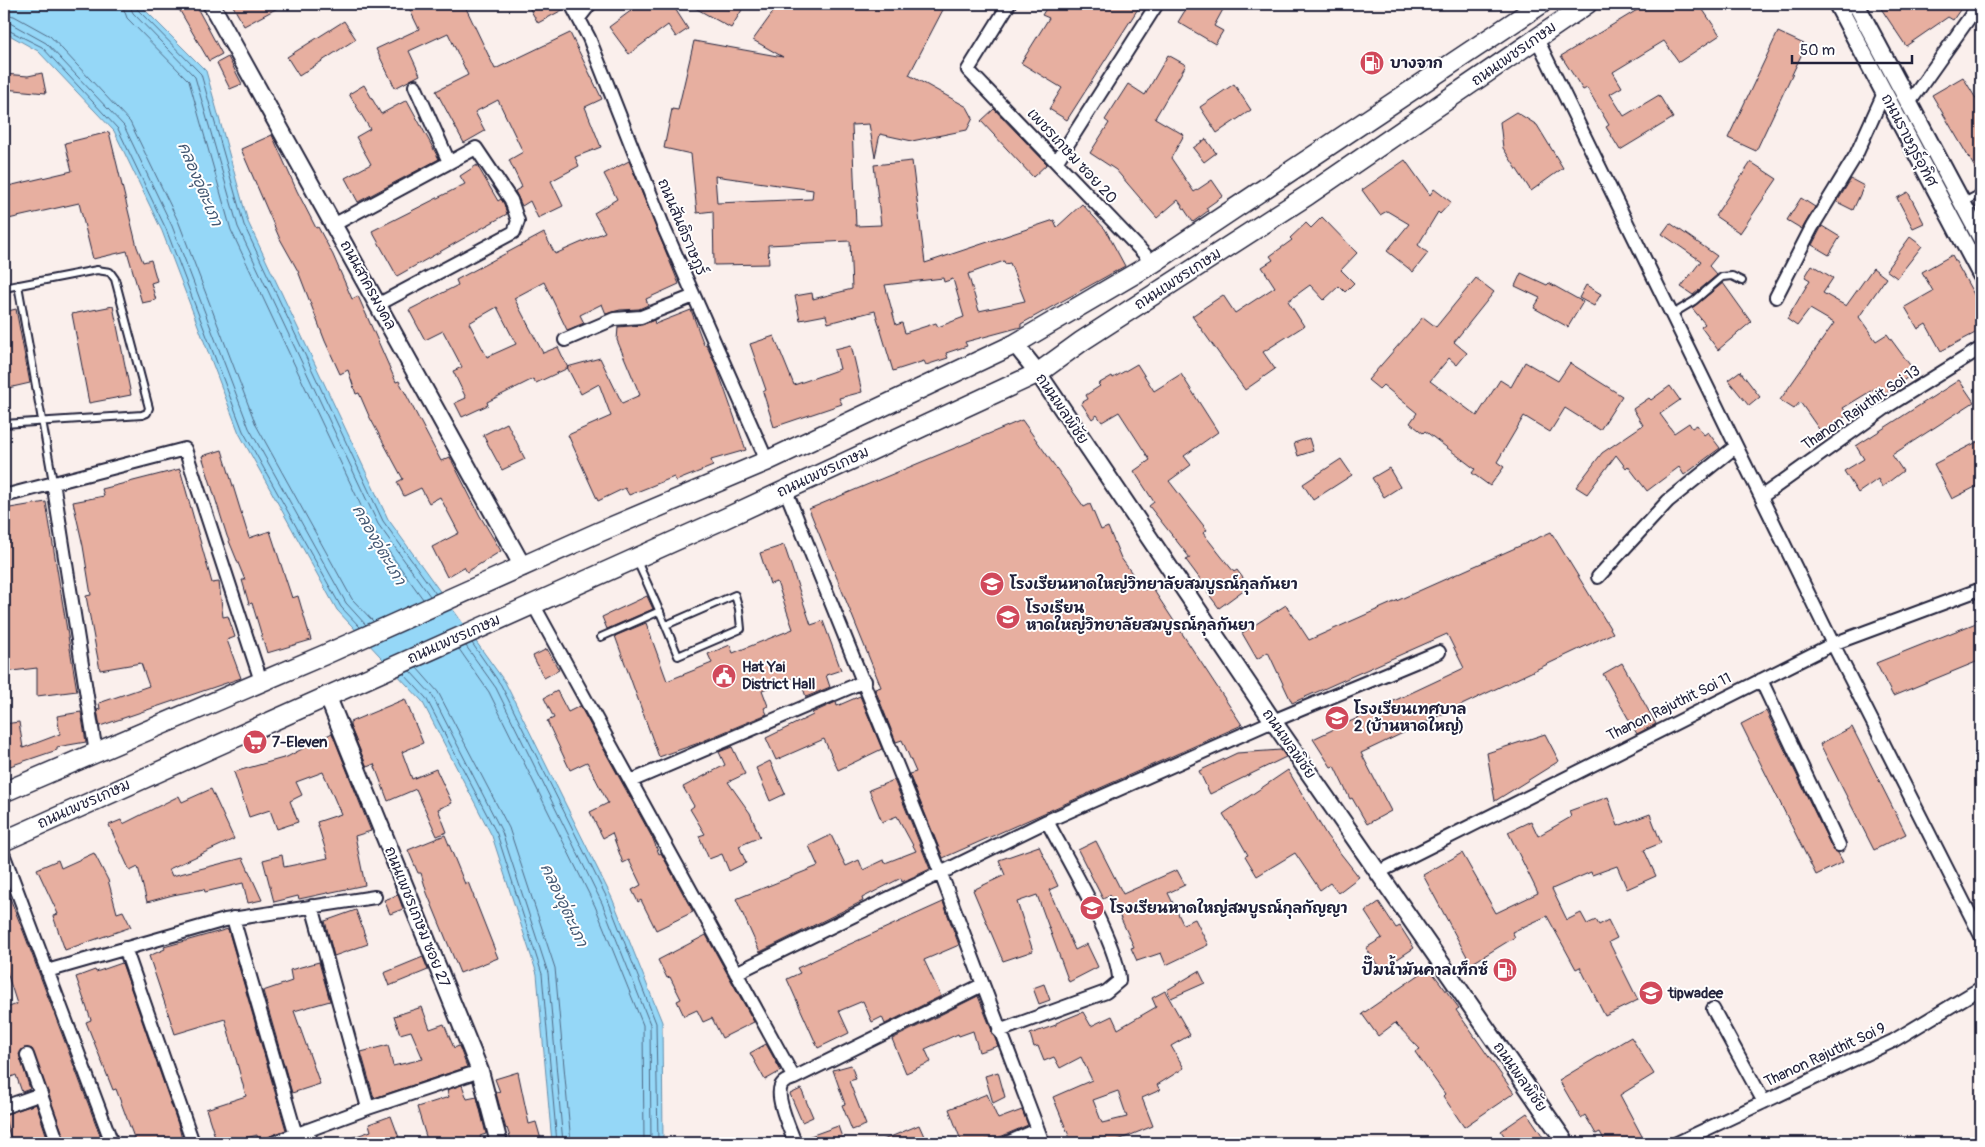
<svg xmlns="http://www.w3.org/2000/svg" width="1985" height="1147" font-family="Pangolin,'Playpen Sans Thai',sans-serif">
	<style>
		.water { fill: #95d7f7; stroke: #678fac }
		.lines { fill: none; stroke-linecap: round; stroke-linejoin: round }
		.shore { stroke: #506a86; stroke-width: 1 }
		.building { fill: #e7afa0; stroke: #22223b; fill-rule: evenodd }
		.service-casing { stroke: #22223b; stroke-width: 10 }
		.minor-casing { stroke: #22223b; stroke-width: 16 }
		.tertiary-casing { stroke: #22223b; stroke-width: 20 }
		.secondary-casing { stroke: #22223b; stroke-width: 22 }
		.service { stroke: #fff; stroke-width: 6 }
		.minor { stroke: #fff; stroke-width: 12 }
		.tertiary { stroke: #fff; stroke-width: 16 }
		.secondary { stroke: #fff; stroke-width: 19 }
		.labels { text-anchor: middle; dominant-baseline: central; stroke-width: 4; stroke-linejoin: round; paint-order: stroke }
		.street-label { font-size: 15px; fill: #22223b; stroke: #fff }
		.poi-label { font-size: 15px; font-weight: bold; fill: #22223b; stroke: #fff; text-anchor: start }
		.water-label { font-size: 16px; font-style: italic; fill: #445873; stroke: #fff }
	</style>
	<rect width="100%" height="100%" fill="#faefec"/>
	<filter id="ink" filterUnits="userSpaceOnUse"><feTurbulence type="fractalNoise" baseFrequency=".02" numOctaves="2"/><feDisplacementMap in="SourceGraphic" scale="10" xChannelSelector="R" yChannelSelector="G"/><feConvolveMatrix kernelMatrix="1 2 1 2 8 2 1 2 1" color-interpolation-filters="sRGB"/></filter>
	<g filter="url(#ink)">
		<path class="water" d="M4,4H139L206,71L248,222L388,519L505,682L612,898L662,1022L663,1143H552L537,974L492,836L422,701L337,610L239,433L162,231L114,131L38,51L4,32Z"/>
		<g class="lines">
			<path class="shore" d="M122,4L127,18L189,81L231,230L371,527L423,599
				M129,4L133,13L195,77L238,227L378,524L430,596
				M136,4L137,9L201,74L244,225L383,521L436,594
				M4,14L14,16L50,36L130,122L179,223L256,425L352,599L373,621
				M4,22L10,23L46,43L124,126L172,226L249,428L346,603L366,625
				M4,28L42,47L118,129L166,229L243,431L341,607L360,627
				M472,643L501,685L608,900L656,1023L658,1143
				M466,646L496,688L602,903L650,1024L651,1143
				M459,649L489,692L595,906L643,1025L644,1143
				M417,668L438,692L509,828L555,968L571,1143
				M410,671L432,695L502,832L548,973L563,1143
				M404,674L426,698L497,834L542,974L557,1143"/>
		</g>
		<path class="building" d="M176,4H195L222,54L209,61Z
			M232,4H285L244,26Z
			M407,4H464L495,69L570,33L602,99L585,107L601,147L575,157L579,166L551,181L563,206L538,218L530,201L522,206L515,191L522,187L509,160L523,152L498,100L475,112L485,131L464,143L436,91L468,75L448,33L409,51L420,75L395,88L376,49L419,29Z
			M527,4H563L564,9L538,23Z
			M640,4H672L688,29L676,37L668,25L629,54L609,27Z
			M688,4H736L743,8L731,28Z
			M779,4H946L909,75L967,107L973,118L967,130L912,141L880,134L875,157L869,124L852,125L856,226L881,225L874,165L912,161L925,263L1054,220L1057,227L1082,204L1105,229L1125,266L1021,324V327L965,342L967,346L946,353L948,358L926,365L924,361L893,371L875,311L828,323L826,315L800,320L795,296L812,293L813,299L852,289L850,241L768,245L769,264L714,265L713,211L697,213L691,154L664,148L672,109L678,110L694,41L783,57L753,40ZM715,176L813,190L812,199L717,203ZM1004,261L1005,264L1010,263L1025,301L979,311L968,274ZM943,278L944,282L953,279L964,317L938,327L936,323L905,333L902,323L896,325L885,285Z
			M1049,4H1141L1067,120L1049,109L1062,88L1021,63L1049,18L1042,15Z
			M1189,4H1226L1214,26L1223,31L1215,44L1178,22Z
			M1647,4H1699L1720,35L1679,62L1664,41L1613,72L1622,87L1610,94L1624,116L1659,95L1673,118L1620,150L1606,127L1609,125L1587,88L1583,90L1561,56Z
			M1878,4H1964L1953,20L1948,17L1906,46Z
			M344,21L356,39L299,76L287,57Z
			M1778,32L1806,45L1756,151L1728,138Z
			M1168,55L1186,65L1155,118L1184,135L1171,158L1194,192L1212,180L1223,196L1206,208L1208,211L1193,222L1178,200L1157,218L1116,170L1090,153L1109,123L1105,120L1128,84L1145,95Z
			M228,57L242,84L230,89L217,63Z
			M42,73L46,93L4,89V74L28,76Z
			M1963,77L1981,107V178L1932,95Z
			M1234,84L1251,110L1217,133L1200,107Z
			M364,85L381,114L407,100L439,159L358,202L345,178L371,164L356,137L370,129L349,94Z
			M994,109L1047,164L1033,177L981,121Z
			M1516,112L1537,125L1563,168L1531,191L1503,148L1500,122Z
			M109,132L137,247L143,262L151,260L157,281L151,283L156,300L142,303L127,251L93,259L79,203L4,220V187L72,171L65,143Z
			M272,135L297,191L316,228L318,227L333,255L352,299L358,296L396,382L399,381L441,461L450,457L480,516L501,551L467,572L464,567L447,577L432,547L459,533L440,497L429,503L421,488L404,496L397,482L403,479L369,416L359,393L356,394L348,370L340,374L325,341L298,271L279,237L241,149Z
			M1206,139L1216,153L1204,162L1193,148Z
			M1405,160L1430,195L1434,189L1451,202L1440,214L1438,212L1418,245L1428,253L1413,272L1387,251L1409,224L1387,211L1380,215L1362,190Z
			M629,161L679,284L646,299L648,305L639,309L620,310L606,314L602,304L580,315L584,323L567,330L544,282L514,298L543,353L558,347L568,368L536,383L533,379L487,402L488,405L462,417L455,403L466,398L453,371L462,367L443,331L425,340L409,310L458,285L456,280L544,233L555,254L605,232L594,213L617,199L604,174ZM497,307L516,344L487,357L469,323Z
			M1751,162L1777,179L1740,233L1715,216Z
			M477,165L498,201L501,199L504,204L507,214L397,276L372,231L465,184L460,176Z
			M1851,179L1864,186L1853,210L1837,202Z
			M1908,192L1924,223L1913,228L1897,198Z
			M1801,198L1815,207L1802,229L1787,220Z
			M1322,217L1357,253L1341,270L1354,283L1345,292L1339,286L1324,300L1310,285L1288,301L1304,326L1263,352L1275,369L1245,390L1192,316L1223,295L1235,313L1275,287L1262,267L1273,260L1270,256L1292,240L1290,238L1306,223L1311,228Z
			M1670,223L1717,256L1709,266L1717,275L1693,295L1681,287L1701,261L1662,234Z
			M1822,226L1840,237L1829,255L1812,245Z
			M1910,237L1922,246L1897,278L1886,270Z
			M1952,255L1981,307V330L1941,351L1926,324L1918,329L1905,307L1933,291L1922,272Z
			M1812,265L1833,278L1823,293L1846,306L1873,268L1886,278L1859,317L1876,341L1887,334L1915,372L1885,394L1879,386L1843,408L1848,415L1821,432L1800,402L1794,409L1780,400L1834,323L1810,309L1797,326L1787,319L1810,280L1805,277Z
			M1521,273L1547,285L1549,283L1583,302L1568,327L1534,308L1540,298L1515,286Z
			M1476,278L1494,292L1454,342L1467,353L1457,365L1449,358L1430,381L1477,416L1500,380L1511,387L1525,362L1558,381L1570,363L1622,396L1600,430L1565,408L1550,432L1524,416L1497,462L1504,467L1490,486L1472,473L1475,469L1425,431L1423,433L1410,423L1417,413L1383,385L1379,389L1368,380L1423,317L1436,327Z
			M1723,283L1751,322L1718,350L1701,327L1705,324L1692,308Z
			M1586,285L1601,294L1594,306L1579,298Z
			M113,306L131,395L89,403L72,314Z
			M16,309L30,383L4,389V312Z
			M691,310L704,345L706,344L717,368L746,450L711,460L713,466L676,481L674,477L629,495L625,488L598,501L568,435L611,416L599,384L581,394L567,367L600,358L622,403L640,395L617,340L618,327L642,325L654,320L655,324Z
			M774,336L794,385L840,369L835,349L851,345L862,392L839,398L842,404L774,427L763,392L766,390L750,344Z
			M1137,364L1154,391L1181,374L1218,432L1184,456L1191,465L1169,481L1207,530L1203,533L1221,556L1234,572L1237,570L1249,586L1219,608L1207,592L1209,591L1186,560L1190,558L1149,506L1154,502L1134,471L1150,460L1119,412L1102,422L1097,415L1092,419L1081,403L1088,399L1086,395L1100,386L1098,384L1112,376L1113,378Z
			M1740,371L1760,397L1749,406L1728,380Z
			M1959,380L1974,402L1892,455L1903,471L1882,487L1878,479L1858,493L1844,471L1864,459L1856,446Z
			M1670,386L1680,400L1660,414L1674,433L1689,423L1692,428L1697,425L1704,435L1708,432L1720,448L1684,475L1679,467L1647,491L1628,466L1626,468L1616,455L1587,494L1576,487L1602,453L1643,425L1633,409L1649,398L1651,400Z
			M1022,420L1084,507L1090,504L1101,530L1108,527L1121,558L1144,590L1151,586L1242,725L943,858L909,774L916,772L902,740L896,742L875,689L881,687L809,509Z
			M507,423L525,459L502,470L483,435Z
			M1309,438L1313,451L1298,456L1294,443Z
			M1981,440V484L1952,499L1934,464Z
			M222,450L249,538L270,531L292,598L298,596L311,640L267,653L252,603L249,604L242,580H245L227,536L202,456Z
			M1341,459L1352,475L1313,500L1303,484Z
			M1389,468L1400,487L1384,497L1372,478Z
			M180,469L212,583L219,582L223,617L228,616L235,637L227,640L241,678L100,726L97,710L100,709L99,703L149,686L141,663L100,670L86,596L91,595L83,546L73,502L104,496L102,489Z
			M46,502L77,691L37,696V668L4,672V509Z
			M1551,532L1613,633L1361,753L1391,811L1367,824L1352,798L1350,799L1334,766L1331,767L1313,739L1464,668L1447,634L1292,703L1268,652L1257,659L1242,633L1286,605L1309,640Z
			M784,545L811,625L823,621L841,670L826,675L830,687L806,697L799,676L762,690L768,706L764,708L767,714L696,744L659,757L615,636L646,623L667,681L712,663L708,654L730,645L733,653L793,629L777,582L770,584L760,553Z
			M647,596L653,609L607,629L602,617Z
			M1981,621V660L1893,696L1876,663Z
			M547,649L559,670L544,678L533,656Z
			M1622,663L1656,724L1637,734L1603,674Z
			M557,691L568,712L580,706L653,839L659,854L661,853L693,912L656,930L641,900L638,902L632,890L641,885L629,860L623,863L612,833L603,838L590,812L608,803L587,762L570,770L547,721L554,718L544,698Z
			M860,696L882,749L838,770L824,739L776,760L766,738L813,715L812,713L836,702L837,706Z
			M405,699L423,743L402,752L412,779L436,769L452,803L438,809L447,832L437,836L416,789L388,801L374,764L367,767L350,726V722Z
			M1766,711L1832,848L1838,853L1843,862L1816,875L1741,724Z
			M81,712L86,742L57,747V750L4,768V724L19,722L23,748L60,734L57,716Z
			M1852,727L1906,834L1874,850L1820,744Z
			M332,733L371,831L355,836L365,885L299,899L298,896L274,902L263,860L282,855L284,867L328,858L317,822L341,814L323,772L296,782L302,795L290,801L298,822L277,829L270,810L249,817L234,772L287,757Z
			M1545,734L1559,761L1495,801L1487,753Z
			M732,747L745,774L728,782L750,813L760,837L739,846L746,863L729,871L722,854L709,859L699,836L705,834L690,809L694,806L683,787L725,765L719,752Z
			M1281,750L1286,757L1210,794L1199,771L1237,753Z
			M770,761L785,794L770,801L756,768Z
			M1288,770L1327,836L1359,877L1338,893L1330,883L1320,890L1295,853L1257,876L1245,856L1248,855L1237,836L1223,814Z
			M894,780L930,869L902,882L901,878L862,898L863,901L760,952L736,899L818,866L809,846L831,835L846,866L859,860L863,870L884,860L885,863L916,851L897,816L882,822L869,790Z
			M211,789L234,839L169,869L172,876L243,858L262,900L248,903L243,883L205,892L204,889L173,895L147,902L138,867L130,871L109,825L121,820L123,824L179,796L182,802Z
			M1608,797L1618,826L1650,814L1661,843L1644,850L1656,876L1627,889L1617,866L1592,875L1591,872L1552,889L1567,920L1581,913L1587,924L1596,920L1599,925L1608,920L1617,938L1609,942L1638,1000L1605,1016L1580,967L1576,969L1547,916L1512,932L1515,937L1471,964L1423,875L1462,853L1496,913L1538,893L1508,832L1531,821L1538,836L1571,817L1569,811Z
			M445,835L465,884L468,882L498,958L460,973L427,893L421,873H418L408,850Z
			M1096,841L1123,894L1177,870L1185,885L1168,893L1183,924L1195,919L1208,945L1166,965L1161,953L1137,961L1131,948L1134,947L1110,895L1103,899L1078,850Z
			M1039,846L1058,886L1049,890L1075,950L1087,944L1098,967L1069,982L1037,895L1017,902L1033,951L1003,961L973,890L1005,875L999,860Z
			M94,853L108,880L117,913L123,911L131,927L65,950L53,916L58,914L37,869L58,860L61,868Z
			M5,886L24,933L103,1143H66L32,1049L24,1048L19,1054L30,1089L22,1092L16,1075L4,1080V1009L17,1004L4,963Z
			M398,895L403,909L390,914L384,900Z
			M943,902L959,945L924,960L941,996L885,1024L882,1017L872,1022L863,1001L839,1011L849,1033L818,1048L787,979L800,973L797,968Z
			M1379,902L1396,928L1400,926L1414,948L1381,970L1366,948L1382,938L1365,912Z
			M356,910L368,944L334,956L325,921Z
			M228,929L286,1130L270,1136L265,1143H258L257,1135L229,1143H217L206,1109L246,1096L225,1019L175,1034L149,956L165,949L164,947Z
			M706,935L754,1022L722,1038L712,1018L703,1022L697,1010L684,1016L677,1001L681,999L670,977L667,978L658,960Z
			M423,957L428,970L389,986L384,973Z
			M319,962L330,1001L294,1011L320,1084L292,1093L263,991L292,981L290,970Z
			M122,963L179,1127L183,1143H136L116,1089L113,1090L86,1022L91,1020L76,977L95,970L96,972Z
			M1429,968L1459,1008L1456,1010L1514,1093L1464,1127L1443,1096L1445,1094L1415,1052L1420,1049L1395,1023L1378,1036L1362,1014Z
			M1199,971L1205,983L1171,998L1167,990Z
			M1044,984L1050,1000L1039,1004L1033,988Z
			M1165,991L1190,1035L1171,1046L1184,1068L1157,1085L1160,1090L1142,1098L1153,1126L1116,1141L1117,1143H1072L1053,1097L1092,1080L1081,1057L1060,1068L1054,1057L1044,1061L1038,1046L1034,1047L1030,1034L1056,1025V1023L1083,1012L1091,1026L1112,1016L1118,1029L1156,1007L1152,998ZM1118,1091L1127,1117L1102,1123L1093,1100Z
			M978,996L998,1046L979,1052L973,1031L959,1036L958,1034L925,1049L931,1062L906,1073L892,1039Z
			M422,1007L430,1029L444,1024L454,1048L459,1046L467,1067L374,1098L361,1052L388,1045L393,1066L423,1059L411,1031L400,1034L394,1016Z
			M1631,1037L1654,1074L1620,1095L1643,1138L1633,1143H1606L1600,1132L1596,1134L1585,1115L1581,1118L1559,1080Z
			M766,1044L781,1071L765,1080L750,1053Z
			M851,1065L856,1079L849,1081L866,1125L852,1130L842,1105L845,1104L833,1070Z
			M518,1072L529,1124L536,1122L542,1143H512L507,1128L506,1129L496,1093L500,1092L495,1079Z
			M998,1072L1005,1097L993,1103L985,1076Z
			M462,1085L467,1099L477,1097L486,1134L480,1136L482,1143H428L417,1107L449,1097L447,1090Z
			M801,1089L813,1117L802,1122L790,1094Z
			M987,1094L998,1119L1022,1110L1028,1125L993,1140L992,1138L978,1143H962L949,1109Z
			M36,1104L49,1143H12L4,1115Z
			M1527,1113L1540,1132L1546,1143H1509L1501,1131Z
			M391,1116L401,1143H343L342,1141L371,1131L369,1124Z
			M919,1125L927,1143H876Z
			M838,1126L844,1143H803L802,1139Z"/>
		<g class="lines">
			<defs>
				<path id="service" d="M1964,202L1981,193
					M18,285L53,482
					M4,288L97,270L110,272L115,279L149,408L147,413L142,415L4,424
					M1671,315L1694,301L1722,277L1732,276L1742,281
					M636,559C651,591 665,623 678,656L741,629L739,609L735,595L666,625
					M601,637L660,611"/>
				<path id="minor" d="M571,4L589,38L664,228L767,461
					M1009,4L968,70L1153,263
					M579,18L590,4
					M1537,39L1833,644L1981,936
					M415,86L449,162
					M1909,103L1979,4
					M1057,161L1157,4
					M335,224L476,148L511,200L518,221L514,232L379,304
					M1776,297L1812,227L1856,155L1884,93
					M565,340L614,319L641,317L694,296
					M53,482L96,753
					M785,489L941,874L1043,1143
					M4,496L185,449L261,681
					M1761,497L1888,406L1981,348
					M1598,577L1668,501L1735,447
					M533,604L794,1078L982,985
					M1761,680L1839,845
					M631,781L865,681
					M4,856L112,1143
					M1379,872L1833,644L1981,589
					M312,906L368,1108
					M233,918L296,1135
					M125,948L193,1143
					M47,971L225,920L375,897
					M736,973L1047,821L1273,721L1439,652
					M1713,1009L1764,1102
					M999,1031L1106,992L1119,981C1120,947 1065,856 1047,821
					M27,1055L58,1143
					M794,1078C789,1080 783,1081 781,1086C775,1098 791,1131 795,1143
					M4,1107L41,1094
					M307,1130L312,1143
					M273,1143L368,1108L480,1071
					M1007,1143L1037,1130
					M1677,1143L1893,1041L1981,988"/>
				<path id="tertiary" d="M211,4L523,567
					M1837,4L1981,275
					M1856,4L1981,238
					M1015,344L1038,373L1273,721L1566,1143
					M327,695L480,1071L499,1143"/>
				<path id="secondary" d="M4,792L324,655L597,533L767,461L1015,344L1153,263L1541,4
					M4,841L717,522L1038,373L1082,341L1308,195L1587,4"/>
			</defs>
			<use href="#service" class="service-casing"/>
			<use href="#minor" class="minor-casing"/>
			<use href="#tertiary" class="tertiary-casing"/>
			<use href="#secondary" class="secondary-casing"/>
			<use href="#service" class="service"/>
			<use href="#minor" class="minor"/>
			<use href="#tertiary" class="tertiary"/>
			<use href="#secondary" class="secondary"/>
		</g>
	</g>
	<defs>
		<symbol id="fuel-disc" viewBox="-11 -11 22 22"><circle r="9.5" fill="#d1495b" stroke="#fff"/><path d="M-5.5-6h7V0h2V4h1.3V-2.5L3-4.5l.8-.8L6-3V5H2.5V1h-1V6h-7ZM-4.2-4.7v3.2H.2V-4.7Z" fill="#fff"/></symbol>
		<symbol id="school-disc" viewBox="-11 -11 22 22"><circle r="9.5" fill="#d1495b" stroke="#fff"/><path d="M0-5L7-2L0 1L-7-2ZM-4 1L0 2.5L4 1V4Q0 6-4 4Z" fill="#fff"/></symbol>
		<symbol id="civic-disc" viewBox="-11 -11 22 22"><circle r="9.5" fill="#d1495b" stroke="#fff"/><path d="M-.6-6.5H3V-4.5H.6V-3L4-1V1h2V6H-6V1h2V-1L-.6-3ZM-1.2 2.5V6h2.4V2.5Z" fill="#fff"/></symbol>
		<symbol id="supermarket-disc" viewBox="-11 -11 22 22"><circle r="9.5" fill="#d1495b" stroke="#fff"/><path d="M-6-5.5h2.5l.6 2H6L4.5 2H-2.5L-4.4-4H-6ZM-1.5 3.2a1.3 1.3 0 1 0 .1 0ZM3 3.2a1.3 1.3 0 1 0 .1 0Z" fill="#fff"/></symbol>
	</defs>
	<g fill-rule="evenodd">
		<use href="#fuel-disc" x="1358" y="49" width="28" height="28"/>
		<use href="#school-disc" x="978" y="570" width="28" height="28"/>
		<use href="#school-disc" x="994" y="603" width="28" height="28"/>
		<use href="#civic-disc" x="710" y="662" width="28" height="28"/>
		<use href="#school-disc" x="1323" y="704" width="28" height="28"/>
		<use href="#supermarket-disc" x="241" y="728" width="28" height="28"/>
		<use href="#school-disc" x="1078" y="894" width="28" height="28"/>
		<use href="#fuel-disc" x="1491" y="956" width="28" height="28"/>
		<use href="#school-disc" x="1637" y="979" width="28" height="28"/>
	</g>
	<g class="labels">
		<g class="street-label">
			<text transform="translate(1514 54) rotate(-35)">ถนนเพชรเกษม</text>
			<text transform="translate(1909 140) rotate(62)">ถนนราษฏร์อุทิศ</text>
			<text transform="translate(1072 156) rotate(47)">เพชรเกษม ซอย 20</text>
			<text transform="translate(682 227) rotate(67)">ถนนสันติราษฎร์</text>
			<text transform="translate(1178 279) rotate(-33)">ถนนเพชรเกษม</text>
			<text transform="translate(368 285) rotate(61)">ถนนสาครมงคล</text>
			<text transform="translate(1861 408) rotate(-34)">Thanon Rajuthit Soi 13</text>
			<text transform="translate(1062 409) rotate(56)">ถนนพลพิชัย</text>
			<text transform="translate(823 472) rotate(-25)">ถนนเพชรเกษม</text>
			<text transform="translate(454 639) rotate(-24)">ถนนเพชรเกษม</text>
			<text transform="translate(1669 707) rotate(-26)">Thanon Rajuthit Soi 11</text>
			<text transform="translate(1289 744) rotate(55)">ถนนพลพิชัย</text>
			<text transform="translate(84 804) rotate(-24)">ถนนเพชรเกษม</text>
			<text transform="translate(417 917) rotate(68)">ถนนเพชรเกษม ซอย 27</text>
			<text transform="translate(1825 1055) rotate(-25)">Thanon Rajuthit Soi 9</text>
			<text transform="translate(1520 1077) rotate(55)">ถนนพลพิชัย</text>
		</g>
		<g class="poi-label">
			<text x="1390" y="63">บางจาก</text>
			<text x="1010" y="584">โรงเรียนหาดใหญ่วิทยาลัยสมบูรณ์กุลกันยา</text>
			<text x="1026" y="608">โรงเรียน<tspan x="1026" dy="17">หาดใหญ่วิทยาลัยสมบูรณ์กุลกันยา</tspan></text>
			<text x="742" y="667">Hat Yai<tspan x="742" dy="17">District Hall</tspan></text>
			<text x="1354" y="709">โรงเรียนเทศบาล<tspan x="1354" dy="17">2 (บ้านหาดใหญ่)</tspan></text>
			<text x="272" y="742">7-Eleven</text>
			<text x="1110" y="908">โรงเรียนหาดใหญ่สมบูรณ์กุลกัญญา</text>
			<text x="1488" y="970" text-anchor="end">ปั๊มน้ำมันคาลเท็กซ์</text>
			<text x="1668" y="993">tipwadee</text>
		</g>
		<g class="water-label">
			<text transform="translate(200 184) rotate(67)">คลองอุ่ตะเภา</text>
			<text transform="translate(379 545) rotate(60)">คลองอุ่ตะเภา</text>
			<text transform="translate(564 905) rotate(65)">คลองอุ่ตะเภา</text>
		</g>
	</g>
	<rect width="1985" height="1147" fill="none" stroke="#fff" stroke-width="20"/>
	<rect x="10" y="10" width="1965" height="1127" fill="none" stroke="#22223b" stroke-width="2" filter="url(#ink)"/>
	<path d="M1792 55v8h120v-8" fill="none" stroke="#22223b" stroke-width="2.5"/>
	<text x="1800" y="55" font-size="15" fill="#22223b" stroke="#ffffff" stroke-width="4" paint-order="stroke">50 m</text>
</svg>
